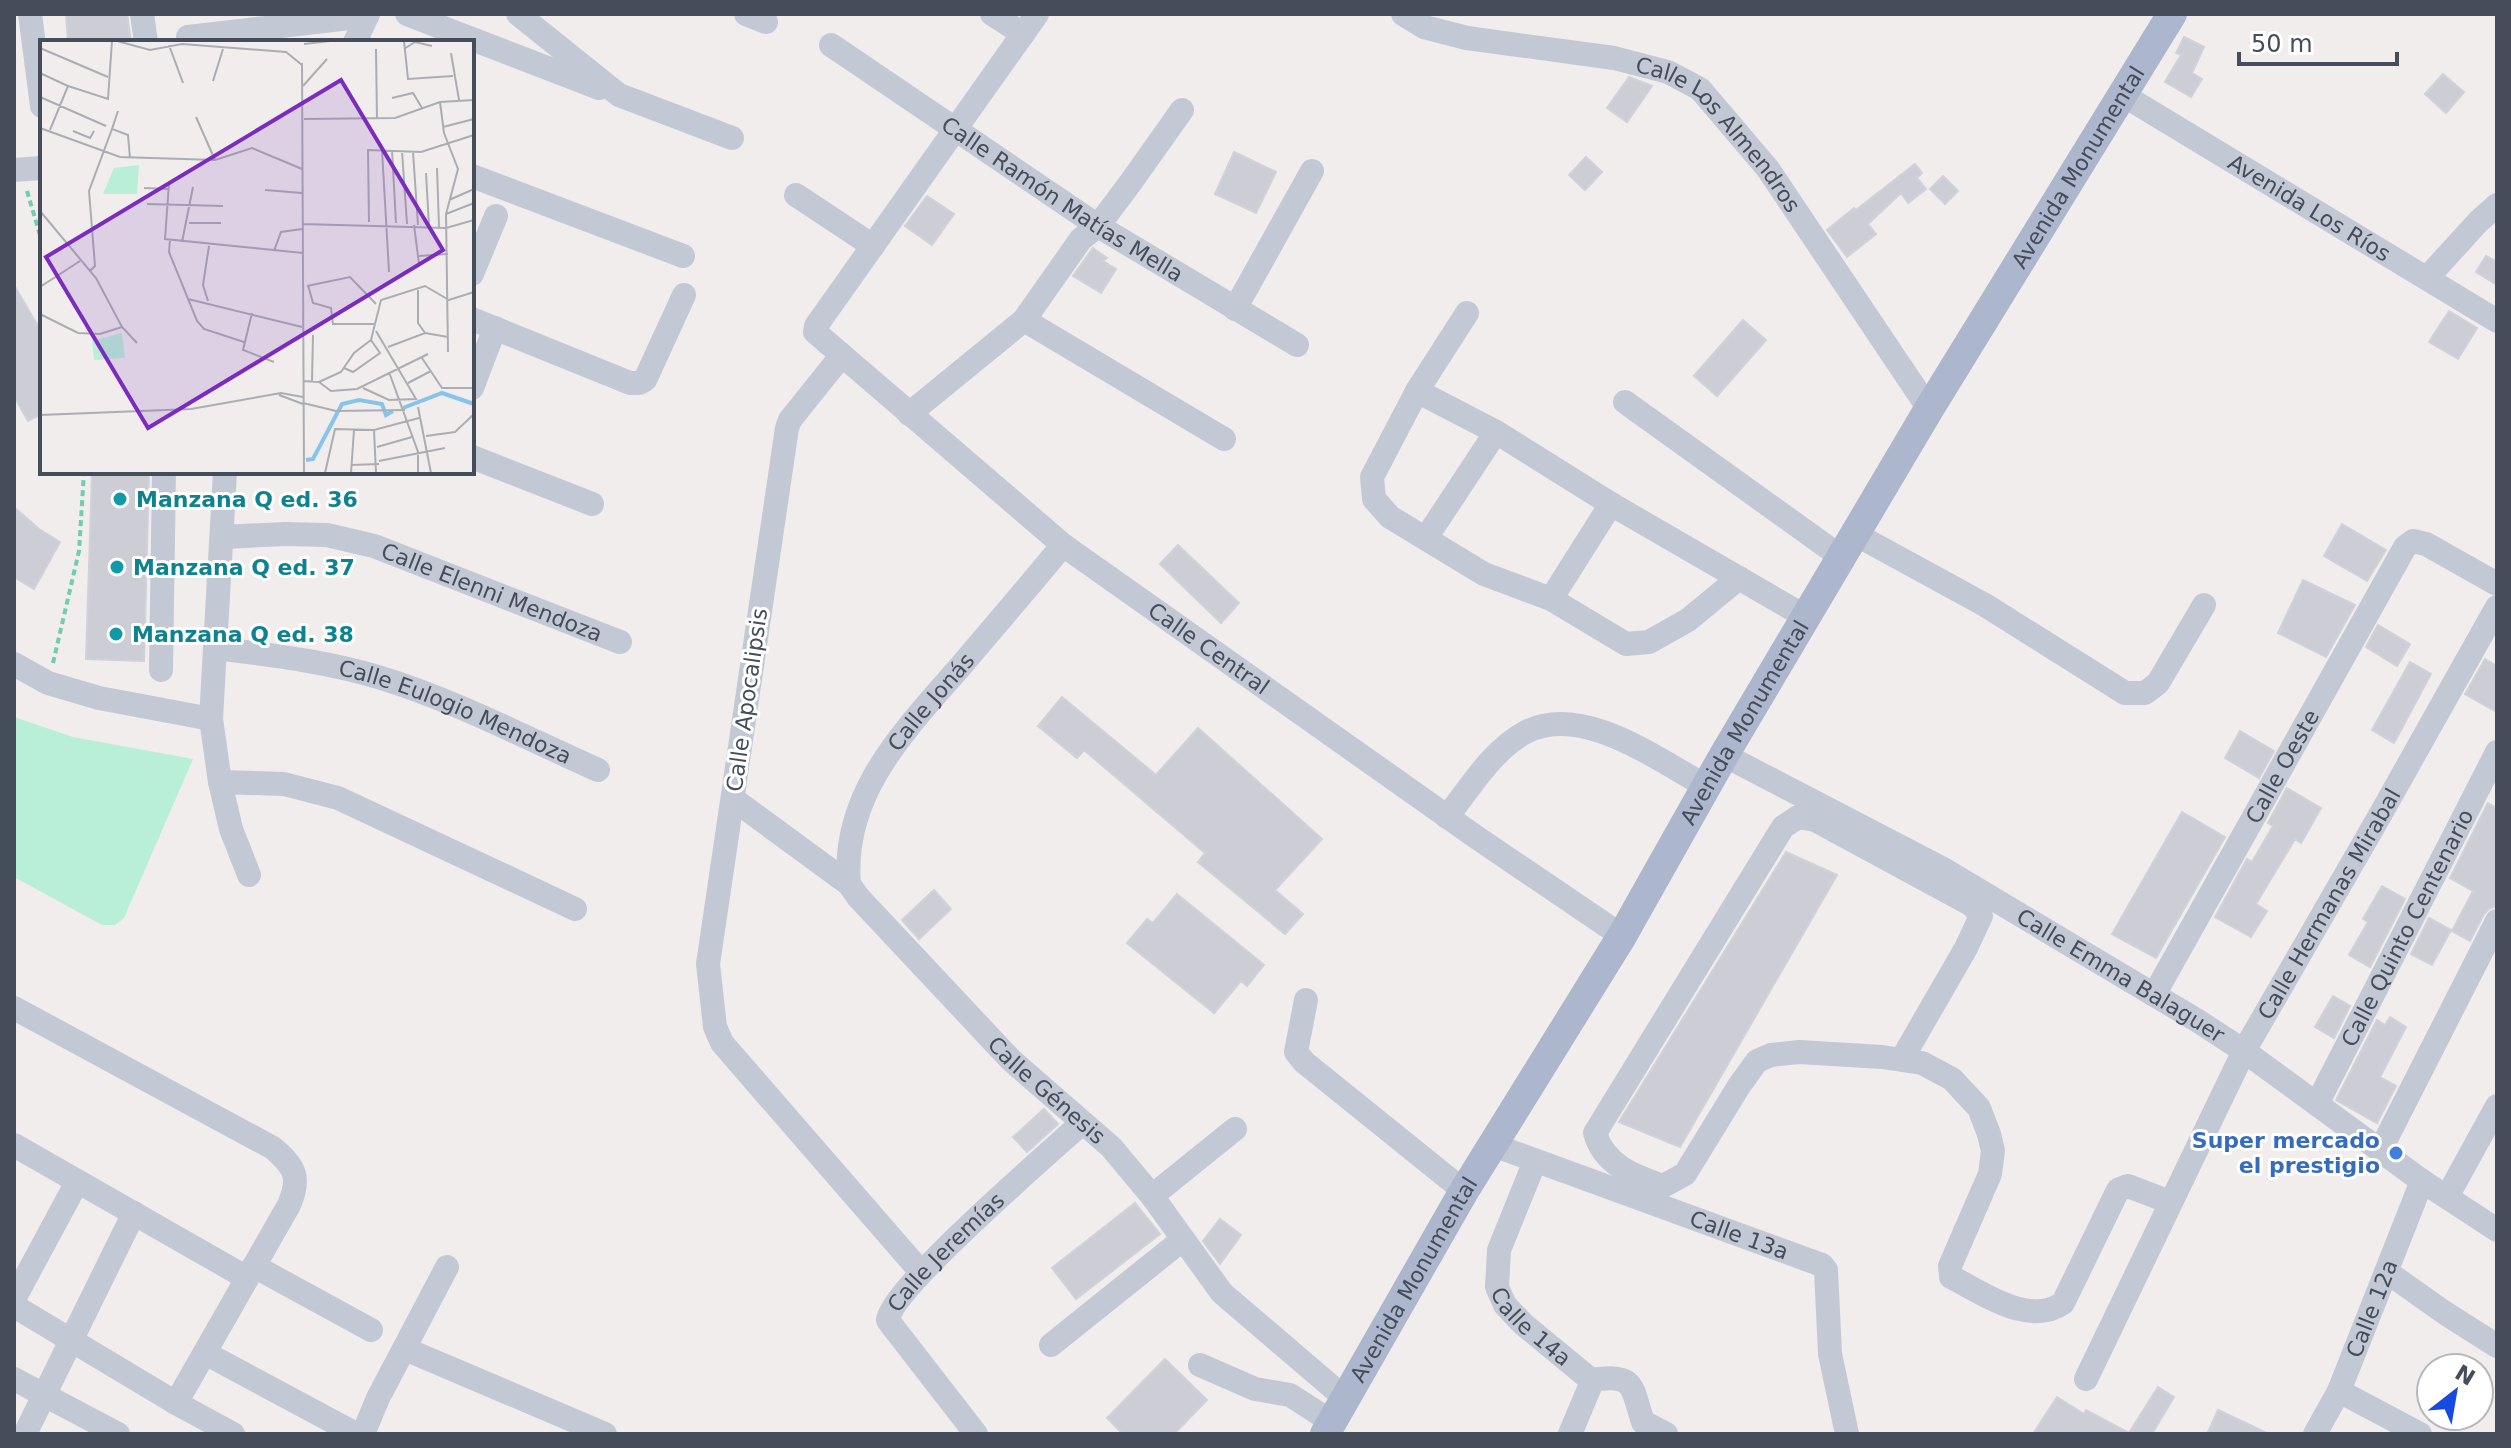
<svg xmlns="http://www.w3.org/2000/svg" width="2511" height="1448" font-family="'DejaVu Sans',sans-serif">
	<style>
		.green { fill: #b9efd8 }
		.building { fill: #cccdd5; stroke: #d0d1d9; stroke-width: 2 }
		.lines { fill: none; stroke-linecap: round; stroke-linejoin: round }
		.path { stroke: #71cdb0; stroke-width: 4; stroke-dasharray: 6 4; stroke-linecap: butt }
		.minor { stroke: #c3c9d4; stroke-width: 24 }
		.major { stroke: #acb6cc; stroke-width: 30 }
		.culture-dot { fill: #0f9aa8; stroke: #fff; stroke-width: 3 }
		.shop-dot { fill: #3f7fe0; stroke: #fff; stroke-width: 3 }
		.labels { text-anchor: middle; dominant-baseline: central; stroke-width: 6; stroke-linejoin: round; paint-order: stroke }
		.street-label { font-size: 22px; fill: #454c5a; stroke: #fff }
		.culture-label { font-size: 22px; font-weight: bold; fill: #0d838f; stroke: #fff; text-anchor: start }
		.shop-label { font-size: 22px; font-weight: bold; fill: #366cbe; stroke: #fff; text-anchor: end }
		.inset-river { fill: none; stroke: #86c4ec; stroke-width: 4 }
		.inset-road { fill: none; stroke: #acadb2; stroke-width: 2 }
		.view { fill: #7b2cbf; fill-opacity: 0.15; stroke: #7b2cbf; stroke-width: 4 }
		.inset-edge { fill: none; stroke: #454c5a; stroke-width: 4 }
	</style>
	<rect width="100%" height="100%" fill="#f0edec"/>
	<path class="green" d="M14,717L73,737L193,759L124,918L115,925H102L14,877Z"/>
	<path class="building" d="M66,14H127L131,42H68Z
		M2184,37L2204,47L2192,73L2202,79L2191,97L2165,82L2181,55L2176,53Z
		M2443,74L2464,92L2446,113L2425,94Z
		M1629,77L1652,86L1627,122L1607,108Z
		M1234,152L1276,172L1256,213L1215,194Z
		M1586,157L1602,172L1585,190L1569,175Z
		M1915,164L1922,173L1917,178L1926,189L1908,203L1901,193L1868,224L1876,234L1847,257L1827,230L1854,208L1856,210Z
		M1943,176L1958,191L1945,204L1930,189Z
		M927,196L954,214L932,245L905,226Z
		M1093,248L1107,258L1103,261L1116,269L1101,293L1073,276Z
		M2486,256L2497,262V285L2476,272Z
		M14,285L42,333V414L28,421L14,396Z
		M2449,311L2477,328L2458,359L2429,342Z
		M1743,320L1766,340L1717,396L1694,376Z
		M132,472H149L144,661L86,659L92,474H132Z
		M14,507L39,529L60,542L34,589L14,577Z
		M2342,524L2386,550L2367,581L2324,556Z
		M1178,545L1239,603L1221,623L1160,564Z
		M2303,580L2355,605L2326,657L2278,633Z
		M2378,625L2410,644L2397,666L2366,647Z
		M2485,659L2497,666V712L2465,694Z
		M2410,662L2431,674L2394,743L2372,730Z
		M1062,697L1156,775L1198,728L1322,839L1275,890L1303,914L1285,934L1198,862L1205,853L1084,750L1077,758L1038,726Z
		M2240,731L2274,751L2259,778L2225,758Z
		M2287,788L2321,808L2301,843L2295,839L2256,904L2267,911L2251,937L2215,917L2247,859L2252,862L2273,826L2268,823Z
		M2488,803L2497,808V906L2490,908L2484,914L2470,941L2452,931L2473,891L2450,878Z
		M2182,812L2225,837L2156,958L2112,934Z
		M1786,852L1837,875L1680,1147L1619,1122Z
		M2382,886L2405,899L2370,967L2349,955L2368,922L2363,919Z
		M934,890L951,909L919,939L902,920Z
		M1177,894L1264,965L1247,986L1241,981L1214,1013L1127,943L1147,919L1153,923Z
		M2429,918L2451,930L2432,965L2411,954Z
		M2333,996L2350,1006L2334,1038L2315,1027Z
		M2390,1017L2406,1027L2380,1077L2396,1086L2377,1123L2336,1100L2377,1020L2385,1025Z
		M1044,1109L1058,1124L1027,1152L1013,1137Z
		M1135,1203L1160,1234L1076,1299L1052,1268Z
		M1220,1219L1241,1235L1220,1264L1203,1241Z
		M1165,1359L1207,1400L1174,1434H1123L1107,1418Z
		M2158,1387L2174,1397L2152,1434H2033L2057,1397L2084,1414L2086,1410L2129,1433Z
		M2218,1410L2269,1434H2207Z"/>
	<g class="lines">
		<path class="path" d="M27,191L42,242
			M53,663L79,551L84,472"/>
		<g class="minor">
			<path d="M30,14L42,106"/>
			<path d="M142,14L146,42"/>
			<path d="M407,14L599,88"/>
			<path d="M518,14L619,95L732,138"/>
			<path d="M746,14L766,22"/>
			<path d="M992,14L1023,34"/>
			<path id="s1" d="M1037,14L816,326L815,332L1063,545L1476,837L1622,936"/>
			<path id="s2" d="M1403,14L1424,27L1467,38L1614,58L1668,72L1700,89L1768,169L1929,409"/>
			<path d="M188,37L367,16"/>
			<path d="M355,42L368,14"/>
			<path id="s3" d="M831,45L1098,226L1297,345"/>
			<path id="s4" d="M2123,95L2497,321"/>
			<path d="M14,170L42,168"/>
			<path d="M472,176L683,256"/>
			<path d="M796,195L873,246"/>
			<path d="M472,274L496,216"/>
			<path d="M2427,278L2478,222L2497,205"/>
			<path d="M1235,309L1312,171"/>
			<path d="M1467,313L1417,391L1496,432L1611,504L1806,617"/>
			<path d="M472,319L630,383H639L645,380L684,295"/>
			<path d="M1024,320L1224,439"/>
			<path d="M842,355L790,420L787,428L708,964L715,1027L722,1043L921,1272"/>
			<path d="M472,388L495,328"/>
			<path d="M1417,391L1372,477L1374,499L1390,517L1484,574L1551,599L1626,644L1649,642L1688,620L1739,578"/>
			<path d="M1625,402L1841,557"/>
			<path d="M909,414L1024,320L1081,239L1098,226L1131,182L1182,110"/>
			<path d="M472,457L592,504"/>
			<path d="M225,472L211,719L220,782L231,829L249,875"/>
			<path d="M1855,534L1985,605L2125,693H2145L2158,683L2204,605"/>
			<path id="s5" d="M222,537L285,534L327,535L374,546L620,642"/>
			<path d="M1426,538L1496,432"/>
			<path d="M1551,599L1611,504"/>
			<path id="s6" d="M215,648C270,655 325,661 378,677C454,700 526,738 598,770"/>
			<path d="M14,664L48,683L99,698L211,719"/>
			<path d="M161,670L164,472"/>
			<path id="s7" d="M1724,755L1945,870L2198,1021L2244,1051L2422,1181L2497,1230"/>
			<path d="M220,782L284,784L338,798L575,909"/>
			<path id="s8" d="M733,799L849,884L858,897L1011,1060L1111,1147L1152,1196L1222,1293L1346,1399"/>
			<path d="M1447,817C1470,788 1492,750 1526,732C1582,703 1658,760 1706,786"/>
			<path id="s9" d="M849,884C841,794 905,730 960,667C994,627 1029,586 1063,545"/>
			<path id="s10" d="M2154,995L2405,547L2413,541L2426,544L2497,584"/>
			<path d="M1306,1000L1296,1052L1304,1062L1464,1191"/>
			<path d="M14,1008L273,1148C295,1167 301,1177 289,1205L176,1403"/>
			<path d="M1902,1059L1966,948L1981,916L1972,905L1815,820L1798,817L1783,827L1595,1133C1604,1165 1634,1176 1663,1186L1685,1174L1739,1086L1757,1061L1771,1055L1799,1052L1882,1057L1922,1063L1952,1079L1979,1108L1989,1134L1993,1151L1990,1174L1950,1266L1951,1277C1983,1293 2029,1327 2063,1303L2118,1190L2128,1186L2170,1202"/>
			<path id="s11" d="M2317,1104L2497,752"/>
			<path d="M14,1145L247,1278"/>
			<path id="s12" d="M1493,1145L1822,1265L1826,1270L1830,1354L1847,1434"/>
			<path d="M2381,1149L2497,921"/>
			<path id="s13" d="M1535,1161L1499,1250L1497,1287L1505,1305L1523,1324L1591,1380V1384L1570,1434"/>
			<path d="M1152,1196L1235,1129"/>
			<path d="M2447,1197L2497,1106"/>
			<path d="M254,1266L371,1330"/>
			<path d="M2387,1272L2445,1313L2497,1346"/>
			<path d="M14,1299L77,1182"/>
			<path d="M14,1306L176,1403L233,1434"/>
			<path d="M1051,1345L1182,1240"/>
			<path d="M405,1349L605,1434"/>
			<path d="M205,1353L356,1434"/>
			<path d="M1200,1365L1255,1389L1290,1395L1332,1422"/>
			<path d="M14,1379L118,1434"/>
			<path id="s14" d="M2086,1379L2244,1051L2379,817L2497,607"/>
			<path d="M1591,1380C1637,1373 1631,1387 1643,1422L1666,1434"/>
			<path d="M2339,1391L2420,1434"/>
			<path d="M25,1434L134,1213"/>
			<path d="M363,1434L378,1398L447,1267"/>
			<path id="s15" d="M976,1434L893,1327L888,1320C892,1288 1049,1153 1082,1123"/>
			<path id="s16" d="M2315,1434L2339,1391L2422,1181"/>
		</g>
		<path class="major" id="s17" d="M1325,1434L1464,1191L1622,936L1724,755L1929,409L2172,14"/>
	</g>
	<g class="culture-dot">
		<circle cx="120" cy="499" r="8"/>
		<circle cx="117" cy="567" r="8"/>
		<circle cx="116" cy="634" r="8"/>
	</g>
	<circle class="shop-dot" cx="2396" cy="1153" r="8"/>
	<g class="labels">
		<g class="street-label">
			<text stroke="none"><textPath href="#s2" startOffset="352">Calle Los Almendros</textPath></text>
			<text stroke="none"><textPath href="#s17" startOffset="1474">Avenida Monumental</textPath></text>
			<text stroke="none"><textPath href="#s3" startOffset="278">Calle Ramón Matías Mella</textPath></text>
			<text stroke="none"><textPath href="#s4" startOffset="218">Avenida Los Ríos</textPath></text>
			<text stroke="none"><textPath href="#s5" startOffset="280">Calle Elenni Mendoza</textPath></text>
			<text stroke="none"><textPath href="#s1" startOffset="894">Calle Central</textPath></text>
			<text transform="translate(747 700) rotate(-82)">Calle Apocalipsis</text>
			<text stroke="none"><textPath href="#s9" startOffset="206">Calle Jonás</textPath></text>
			<text stroke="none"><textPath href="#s6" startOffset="250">Calle Eulogio Mendoza</textPath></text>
			<text stroke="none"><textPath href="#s17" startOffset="826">Avenida Monumental</textPath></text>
			<text stroke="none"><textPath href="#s10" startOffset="262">Calle Oeste</textPath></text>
			<text stroke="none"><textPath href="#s14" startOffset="534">Calle Hermanas Mirabal</textPath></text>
			<text stroke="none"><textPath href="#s11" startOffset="198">Calle Quinto Centenario</textPath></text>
			<text stroke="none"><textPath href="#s7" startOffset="454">Calle Emma Balaguer</textPath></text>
			<text stroke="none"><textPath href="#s8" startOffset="430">Calle Génesis</textPath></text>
			<text stroke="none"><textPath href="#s12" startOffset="262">Calle 13a</textPath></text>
			<text stroke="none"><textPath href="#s15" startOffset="234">Calle Jeremías</textPath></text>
			<text stroke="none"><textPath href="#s17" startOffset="178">Avenida Monumental</textPath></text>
			<text stroke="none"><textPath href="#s16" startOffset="138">Calle 12a</textPath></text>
			<text stroke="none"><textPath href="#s13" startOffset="186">Calle 14a</textPath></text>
		</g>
		<g class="culture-label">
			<text x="136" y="499">Manzana Q ed. 36</text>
			<text x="133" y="567">Manzana Q ed. 37</text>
			<text x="132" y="634">Manzana Q ed. 38</text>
		</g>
		<g class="shop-label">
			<text x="2380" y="1140">Super mercado<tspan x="2380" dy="25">el prestigio</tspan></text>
		</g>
	</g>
	<g transform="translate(40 40)">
		<rect width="434" height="434" fill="#f0edec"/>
		<path d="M99,125L97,154H63L74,128ZM82,293L85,318L54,320L52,301Z" fill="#b9efd8"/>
		<path class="inset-river" d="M363,368L402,353L434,364M266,420L273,419L302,364L319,360L342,364L346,375L353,371"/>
		<path class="inset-road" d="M77,1L110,10L142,4L246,12L262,25M364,1L368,39L413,36M264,4L290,1M129,5L143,43M0,8L68,37M336,9L337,79M364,9L375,2L392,6M411,13L419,60M262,23L264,433M0,33L28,46L10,90M173,41L183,9M28,46L68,59L72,1M263,46L287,19M0,57L66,86M352,58L373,53L382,68M400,62L404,93L418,129L406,174L408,312M78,71L72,89L88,95L90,118M156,77L175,120M264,79L355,78L400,62L434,60M403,87L434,79M0,88L80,117L175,120L212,108L262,129M33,91L50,98L54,91M342,110L349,232M352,110L356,183M362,111L367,184M373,112L378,185M397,128L399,187M386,133L389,186M129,143L125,199L263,213M104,148L129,149M225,150L262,153M409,160L434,149M107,164L183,166M0,171L56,238L82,287L97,303M406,174L434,163M329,182L328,110L381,112L434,95M149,183H181M262,184L406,188L434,180M374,185L379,224M130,200L129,212L157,281L164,289L204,302M142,202L153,147M234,211L241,192L262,189M379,216L408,214M50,231L55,226L49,151L72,89M268,245L273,263L291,268L293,284H336M267,246L310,237L336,264M0,247L40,221M378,250V283L385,293M148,259L262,287M168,261L163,245L169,206M212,273L203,310L234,322M0,274L38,293L60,294L82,287M348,307L385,293L408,297M382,318L402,348H434M304,328L313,332L340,313L331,300M349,332L378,412V433M263,341L279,342L301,332L314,313L331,300L341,260L385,246L409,260L434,252M272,341L273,295M279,342L291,351L317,349L388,314M368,343L391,331M323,348L349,360L376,359L336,291M239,355L263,364M263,363L296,371L365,370M378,367L391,433M0,375L151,369L241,353L263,357M334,390L336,433M386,396L415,392L434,374M337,407L372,397M339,421L405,408M311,425L339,424M285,433L295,389L334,390L379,378M311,433L314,390"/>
		<path class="view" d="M301,40L403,210L108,388L6,217Z"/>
		<rect width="434" height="434" class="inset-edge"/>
	</g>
	<rect width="2511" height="1448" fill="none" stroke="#454c5a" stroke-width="32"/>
	<g transform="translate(2455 1392) rotate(31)"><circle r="38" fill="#ffffff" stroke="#b5b7bd" stroke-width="2"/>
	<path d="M0-6L14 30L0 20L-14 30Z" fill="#174adf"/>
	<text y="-12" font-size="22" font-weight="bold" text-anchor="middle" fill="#454c5a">N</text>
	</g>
	<path d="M2239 52v12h158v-12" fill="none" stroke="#454c5a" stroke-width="4"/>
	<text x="2251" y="52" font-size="24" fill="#454c5a" stroke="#ffffff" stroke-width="6" paint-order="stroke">50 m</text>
</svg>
